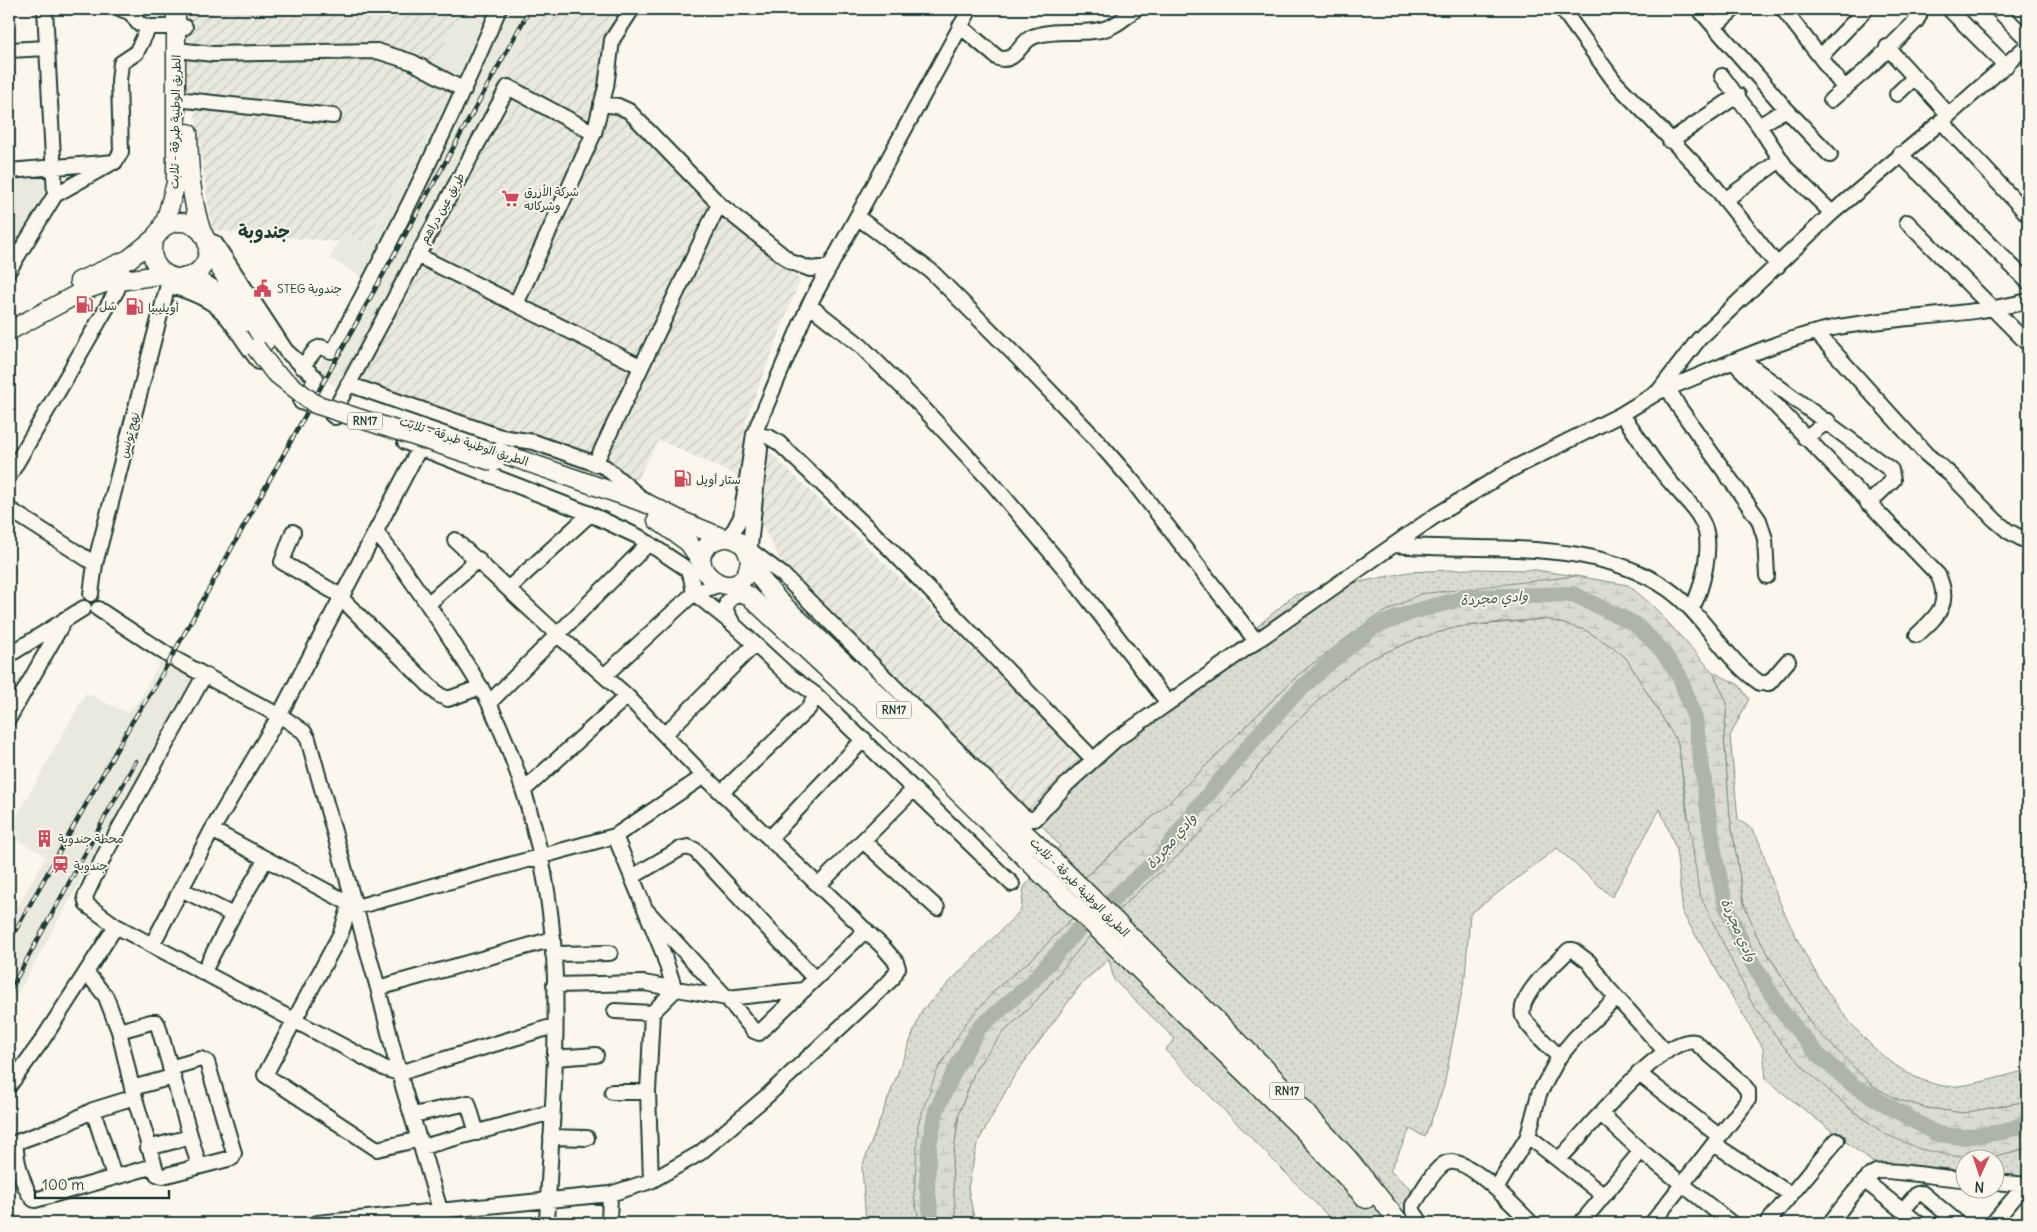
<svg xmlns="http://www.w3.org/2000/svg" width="2037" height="1232" font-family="Delius,'Playpen Sans Arabic',sans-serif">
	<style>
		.built { fill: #eae9de }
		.industrial { fill: url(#industrial-furrows) }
		.green { fill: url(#green-dots); stroke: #7d8c82 }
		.wetland { fill: url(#wetland-marsh); stroke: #7d8c82 }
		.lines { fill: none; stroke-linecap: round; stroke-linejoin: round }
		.river { stroke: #adb4aa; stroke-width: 16 }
		.minor-casing { stroke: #1f3d34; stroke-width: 18 }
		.major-casing { stroke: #1f3d34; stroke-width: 21 }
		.minor { stroke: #fbf7ec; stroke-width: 14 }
		.major { stroke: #fbf7ec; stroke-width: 18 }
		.rail-casing { stroke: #1f3d34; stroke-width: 4.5 }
		.rail { stroke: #fbf7ec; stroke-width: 2.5; stroke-dasharray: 8; stroke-linecap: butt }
		.major-bridge-casing { stroke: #1f3d34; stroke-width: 21; stroke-linecap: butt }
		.major-bridge { stroke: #fbf7ec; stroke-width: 18 }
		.labels { text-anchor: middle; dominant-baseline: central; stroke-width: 4; stroke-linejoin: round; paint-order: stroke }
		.shield { fill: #fbf7ec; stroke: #61756b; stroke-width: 1 }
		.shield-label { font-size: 11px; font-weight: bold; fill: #1f3d34 }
		.street-label { font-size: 12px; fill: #1f3d34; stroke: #fbf7ec }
		.poi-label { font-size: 12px; fill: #1f3d34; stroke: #fbf7ec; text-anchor: start }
		.water-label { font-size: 14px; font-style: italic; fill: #425b52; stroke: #fbf7ec }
		.district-label { font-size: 18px; font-weight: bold; fill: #1f3d34; stroke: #fbf7ec }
	</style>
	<defs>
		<pattern id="industrial-furrows" width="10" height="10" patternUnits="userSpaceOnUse" patternTransform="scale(1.25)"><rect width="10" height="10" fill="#eae9de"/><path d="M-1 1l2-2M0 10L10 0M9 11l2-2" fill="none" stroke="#c8c9bf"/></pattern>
		<pattern id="green-dots" width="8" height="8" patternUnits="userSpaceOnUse" patternTransform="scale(1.25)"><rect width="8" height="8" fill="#dbdcd1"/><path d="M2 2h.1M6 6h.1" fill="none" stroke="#bcbeb4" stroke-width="1.8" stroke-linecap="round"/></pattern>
		<pattern id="wetland-marsh" width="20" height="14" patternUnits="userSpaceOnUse" patternTransform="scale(1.25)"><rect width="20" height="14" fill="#dbdcd1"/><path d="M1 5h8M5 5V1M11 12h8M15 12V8" fill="none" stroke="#bcbeb4"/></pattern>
	</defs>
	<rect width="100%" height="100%" fill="#fbf7ec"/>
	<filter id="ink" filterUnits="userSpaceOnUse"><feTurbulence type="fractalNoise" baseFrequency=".02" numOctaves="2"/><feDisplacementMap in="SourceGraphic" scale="10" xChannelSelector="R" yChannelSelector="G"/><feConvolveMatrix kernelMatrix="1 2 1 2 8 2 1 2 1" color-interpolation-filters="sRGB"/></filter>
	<g filter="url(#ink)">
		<path class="built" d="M464,9H542L334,385L314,375L365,279L330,258L344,231L366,244L446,100L447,90L433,65Z
			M42,175L47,177L48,190L9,253V178Z
			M161,660L194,677L9,1009V922L46,856L16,839L20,831L11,827L86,693L127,713L139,700Z"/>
		<path class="industrial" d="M187,9H464L433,65L447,90L446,100L365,244L344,231L340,242L212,230L195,113L187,87Z
			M542,9H624L607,34L601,77L596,89L800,280L746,420L738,476L659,440L630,492L334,385Z
			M771,453L1095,767L1040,823L785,570L759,519V470Z"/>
		<path class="green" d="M1470,569L1535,570L1576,576L1514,585L1298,675L1168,803L1069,891L1072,918L1032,959L997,988L914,1197L920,1223H866L862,1167L922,1010L1021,910L1024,887L1060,846L1040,823L1095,767L1294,595L1409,572Z
			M1547,619L1585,630L1613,647L1626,658L1678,743L1687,815L1782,1044L1810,1074L1849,1108L1885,1134L1995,1156L2028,1148V1179L1995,1173L1994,1160H1964V1173L1917,1172L1872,1162L1766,1080L1763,1048L1683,914L1676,848L1660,809L1612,897L1557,848L1470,914L1465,976L1444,1086L1425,1137L1410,1129L1390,1171L1411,1189L1408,1223H1335L1165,1050L1175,1039L1114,980L1109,959L1082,983L1014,1076L977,1144L968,1188L975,1223H956L952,1165L959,1113L976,1068L1001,1035L1034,1003L1090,936L1185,849L1241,788L1287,731L1328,691L1366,661L1416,639L1457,627Z
			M1713,672L1739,685L1749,699L1730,736L1738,819C1743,823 1749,826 1753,831C1761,839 1772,884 1778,898C1806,964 1865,1072 1943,1086C1964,1089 2006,1075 2028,1070V1101L1963,1113L1927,1108L1899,1100L1874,1087L1813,1027L1757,936L1744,904L1730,817L1724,737L1727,703Z"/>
		<path class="wetland" d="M1576,576L1628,585L1652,605L1713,672L1727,703L1724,737L1730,817L1744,904L1757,936L1813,1027L1874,1087L1899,1100L1927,1108L1963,1113L2028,1101V1148L1995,1156H1952L1920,1149L1885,1134L1849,1108L1810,1074L1782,1044L1752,1003L1699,893L1678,743L1626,658L1613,647L1585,630L1547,619L1502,622L1457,627L1416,639L1366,661L1328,691L1287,731L1241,788L1185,849L1090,936L1034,1003L1001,1035L976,1068L959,1113L952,1165L956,1223H920L914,1197L918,1124L936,1073L965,1024L997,988L1032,959L1072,918L1069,892L1168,803L1298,675L1373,618L1420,594Z"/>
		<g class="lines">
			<path class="river" d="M932,1223L927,1186L929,1145L936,1111L956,1068L979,1028L1031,983L1076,932L1161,856L1193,813L1256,737L1291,698L1329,663L1374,627L1412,612L1468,597L1573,594L1635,624L1660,648L1680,677L1695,719L1714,852L1725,903L1746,952L1781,1010L1817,1054L1854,1086L1937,1134L1964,1137L2002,1132L2028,1123"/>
			<defs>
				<path id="minor" d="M45,9L55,195
					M121,9L131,13L138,23L149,27H185
					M1562,9L1615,82L1708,178L1778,266
					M1699,9L1786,109L1830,155
					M1783,9L1845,89
					M1949,9L2006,66
					M1997,9L2028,40
					M960,26L998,58C1017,64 1020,40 1035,36C1060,27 1090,38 1114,25C1122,21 1129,14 1136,9
					M1715,26L1734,9
					M1887,47L1949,115
					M9,50L47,48
					M177,50L213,54L377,51L412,62L464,90
					M1821,56L1866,9
					M1722,76L1759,126L1787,169L1832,213
					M1897,94L1915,77
					M186,100L333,116
					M1831,100L1872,65L1916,21L1919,16L1914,9
					M601,104L618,106L629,111L719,204L791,262L810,269L830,267
					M1941,121L2028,215
					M1759,126L1786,109
					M1670,141L1738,95
					M1900,154L2028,282
					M9,171L115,162L121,152L119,81L121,63L136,53L149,27
					M1725,200L1780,160
					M857,217L931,271L1018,358L1093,436L1134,483L1256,641
					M1907,222L2028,344
					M209,241L215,243L286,351L316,378L303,403L301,402
					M417,255L640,366
					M9,270L55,195L110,164
					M168,285C228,302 225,317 259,362
					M516,304L594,133L606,87L612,40L632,9
					M809,305L861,346L922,407L994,485L1069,574L1168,703
					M1816,332L1926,454L1951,475L1995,520L2008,531L2028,542
					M1741,359L1891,470L1893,480L1868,504
					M1733,361L1938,575C1952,605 1937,616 1917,635
					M302,367L316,349L321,347L331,351L334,350C394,238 449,125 499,9
					M348,384L501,437L534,442L605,467L646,502
					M1668,388L1678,406L1759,520L1765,539L1767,576
					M1658,392C1716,370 1772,341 1833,328C1898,316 1964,317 2028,301
					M1622,414C1637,435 1650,457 1666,477C1678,492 1697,508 1704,526C1713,547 1702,589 1692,608
					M335,417L332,415L508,87L594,133
					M754,434L769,437L779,443L890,549L1093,759
					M1805,438L1828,421
					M405,442L590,514L639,537L687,569L691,577L694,593L734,625L787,674L816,695L1012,884
					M595,464L719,204
					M9,476L117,290L123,273
					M9,509L95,564
					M293,532L282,562L343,597
					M377,533C406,572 434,612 460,654C470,670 481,686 489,703C524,777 546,859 553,940C560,1034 551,1129 547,1223
					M726,538L734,530L741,517L754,434L809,305L970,9
					M743,545L783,575L1022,815L1029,819H1035L1068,783L1114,741L1435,516L1510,470L1622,414L1658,392L1699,339L1832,213L1949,115L2028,45
					M1395,545C1485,553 1590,536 1668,589C1705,615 1723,658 1760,683H1769L1788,661
					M749,556L760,449
					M509,588L590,514
					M91,594L95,564L170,277
					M342,599L439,695L448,699L481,687
					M429,603L478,559
					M98,609L171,657L287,720L304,732L308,739L378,988L399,1073L444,1223
					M732,622L726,611L727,602L737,594L748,595
					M9,655L84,608
					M605,675L694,593L721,584
					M204,676L105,854L85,897L87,905L116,926L386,1069L399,1073L554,1026
					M489,703L649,543
					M9,718L65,619
					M665,734L754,645
					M524,790L627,696
					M722,792L809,708L816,695
					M212,830L356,907L615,836L704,776
					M615,836L662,950L675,990
					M770,838L864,739
					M863,841L937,908
					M632,877L680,849L688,847L695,850L815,979
					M819,885L914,789
					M181,889L233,915
					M350,905L341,933L265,1075L377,1149L420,1139
					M646,910L727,998L754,1031L759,1033L866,930
					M152,945L212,830L279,716L420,447
					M553,954L610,953
					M87,973L106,997L119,1031L132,1088L157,1174L163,1176L232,1158L234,1153L207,1062L201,1059L170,1068
					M203,973L233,915L266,859
					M554,985L644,983L727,998L804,990
					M378,988L553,939
					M615,1011L652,1013
					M119,1031L151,1022H156L158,1025L199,1166
					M1559,1057C1550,1047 1527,1027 1523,1016C1517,996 1556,963 1569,950H1573L1589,962L1606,986L1666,1052
					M554,1058L596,1055
					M1638,1073L1719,1136
					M9,1086L41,1042L116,926
					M132,1088L172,1077
					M612,1092H648
					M135,1097L93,1110L66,1124L17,1142C12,1151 26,1198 35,1200L154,1166
					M93,1110L114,1176
					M1601,1114L1641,1151L1731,1223
					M413,1115L468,1103L477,1133
					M1528,1136L1603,1195
					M551,1137L587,1138
					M1714,1144L1790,1194
					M422,1147L552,1112
					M148,1148L190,1137
					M1559,1159C1583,1136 1662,1034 1695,1042L1742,1083L1748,1091V1100L1652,1223
					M651,1181L648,1092L652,1013L675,990
					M1865,1181L1918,1223
					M1994,1182L2028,1185
					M1496,1189L1528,1136L1539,1094L1559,1057L1575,1038L1616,998
					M1903,1210L1917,1194L1922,1193L1958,1223
					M317,1223L610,1194L651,1181L700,1153L768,1095L892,979L898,968L896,962L883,947L704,776L627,696L559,636L455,540
					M609,1223L610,1194
					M1421,1223L1413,1211V1205C1420,1195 1434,1168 1446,1163C1466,1154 1517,1209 1531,1223
					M1581,1223L1641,1151
					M1767,1223L1837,1140
					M1830,1223C1839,1212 1865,1176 1876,1172C1884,1168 1949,1179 1964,1179
					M1993,1223L2025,1185"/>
				<path id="major" d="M188,133C189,168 191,200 202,233
					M152 250a28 28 0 1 1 56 0a28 28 0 1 1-56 0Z
					M159,233L166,219L176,183V9
					M208,248L265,342
					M186,277C213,284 228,301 241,324
					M79,281L129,259L156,237
					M9,331L85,290L105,283L166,274
					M498,452L648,504L682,521L723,538
					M657,520L689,543L702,563
					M750,560C743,616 673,564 714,541C723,536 735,537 743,545C748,550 748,556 751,562C758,576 769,590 780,602L1046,853L1263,1066L1346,1156L1400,1223
					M728,585L749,596L927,762L1302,1129L1366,1199"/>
			</defs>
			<use href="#minor" class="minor-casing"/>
			<use href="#major" class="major-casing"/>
			<use href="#minor" class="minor"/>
			<use href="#major" class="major"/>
			<defs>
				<path id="rail" d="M9,942L132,722L156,685L530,9
					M9,992L136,761"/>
			</defs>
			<use href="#rail" class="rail-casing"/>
			<use href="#rail" class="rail"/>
			<defs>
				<path id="major-bridge" d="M256,348L274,372L315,404L494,462"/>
			</defs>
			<use href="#major-bridge" class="major-bridge-casing"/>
			<use href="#major-bridge" class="major-bridge"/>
		</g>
	</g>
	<defs>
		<symbol id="supermarket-bare" viewBox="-9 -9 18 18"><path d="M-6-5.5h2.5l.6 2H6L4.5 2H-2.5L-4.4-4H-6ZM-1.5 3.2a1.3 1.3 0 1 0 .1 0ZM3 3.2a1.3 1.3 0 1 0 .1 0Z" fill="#d1495b" stroke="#fbf7ec" stroke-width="2.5" paint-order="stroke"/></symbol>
		<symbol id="civic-bare" viewBox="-9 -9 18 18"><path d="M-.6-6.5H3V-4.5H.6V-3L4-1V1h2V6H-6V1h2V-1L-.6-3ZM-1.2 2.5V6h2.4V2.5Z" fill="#d1495b" stroke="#fbf7ec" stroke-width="2.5" paint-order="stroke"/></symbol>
		<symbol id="fuel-bare" viewBox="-9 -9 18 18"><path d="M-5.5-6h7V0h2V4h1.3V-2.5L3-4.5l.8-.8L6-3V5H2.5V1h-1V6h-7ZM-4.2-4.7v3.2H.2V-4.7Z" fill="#d1495b" stroke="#fbf7ec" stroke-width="2.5" paint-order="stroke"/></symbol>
		<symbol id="building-bare" viewBox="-9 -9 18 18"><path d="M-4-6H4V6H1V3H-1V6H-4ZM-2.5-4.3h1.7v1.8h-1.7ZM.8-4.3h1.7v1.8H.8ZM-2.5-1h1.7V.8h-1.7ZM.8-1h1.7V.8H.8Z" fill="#d1495b" stroke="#fbf7ec" stroke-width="2.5" paint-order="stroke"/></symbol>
		<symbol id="station-bare" viewBox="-9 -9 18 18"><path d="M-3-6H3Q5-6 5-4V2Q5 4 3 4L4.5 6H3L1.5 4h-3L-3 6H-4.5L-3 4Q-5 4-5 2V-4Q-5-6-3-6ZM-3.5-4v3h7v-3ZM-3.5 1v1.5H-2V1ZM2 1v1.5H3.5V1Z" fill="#d1495b" stroke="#fbf7ec" stroke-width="2.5" paint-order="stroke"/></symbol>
	</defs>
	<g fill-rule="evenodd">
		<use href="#supermarket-bare" x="498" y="186" width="25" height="25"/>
		<use href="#civic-bare" x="250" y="276" width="25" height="25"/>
		<use href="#fuel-bare" x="72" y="292" width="25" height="25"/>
		<use href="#fuel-bare" x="122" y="294" width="25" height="25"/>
		<use href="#fuel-bare" x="670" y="466" width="25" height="25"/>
		<use href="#building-bare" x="32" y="826" width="25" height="25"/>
		<use href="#station-bare" x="48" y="852" width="25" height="25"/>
	</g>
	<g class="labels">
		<g class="shield">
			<rect x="347.5" y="412.5" width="35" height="17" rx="4"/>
			<rect x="876.5" y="701.5" width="35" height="17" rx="4"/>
			<rect x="1269.5" y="1082.5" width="35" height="17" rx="4"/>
		</g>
		<g class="shield-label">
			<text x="365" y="421">RN17</text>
			<text x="894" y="710">RN17</text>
			<text x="1287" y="1091">RN17</text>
		</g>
		<g class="street-label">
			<text transform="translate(175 122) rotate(-89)">الطريق الوطنية طبرقة - تلابت</text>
			<text transform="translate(442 208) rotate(-61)">طريق عين دراهم</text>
			<text transform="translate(129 435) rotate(-75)">نهج تونس</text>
			<text transform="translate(464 441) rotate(18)">الطريق الوطنية طبرقة - تلابت</text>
			<text transform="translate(1080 887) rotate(45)">الطريق الوطنية طبرقة - تلابت</text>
		</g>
		<g class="poi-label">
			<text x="524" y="191">شركة الأزرق<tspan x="524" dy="14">وشركائه</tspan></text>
			<text x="277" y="288">STEG جندوبة</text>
			<text x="99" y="305">شل</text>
			<text x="148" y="307">أويليبيا</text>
			<text x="696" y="479">ستار أويل</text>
			<text x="58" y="838">محطة جندوبة</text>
			<text x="74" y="865">جندوبة</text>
		</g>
		<g class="water-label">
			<text transform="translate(1494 598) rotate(-4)">وادي مجردة</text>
			<text transform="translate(1171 841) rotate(-49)">وادي مجردة</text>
			<text transform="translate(1739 930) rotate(66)">وادي مجردة</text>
		</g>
		<g class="district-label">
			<text x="264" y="231">جندوبة</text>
		</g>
	</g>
	<rect width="2037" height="1232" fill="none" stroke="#fbf7ec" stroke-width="30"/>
	<rect x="15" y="15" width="2007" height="1202" fill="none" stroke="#1f3d34" stroke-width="2" filter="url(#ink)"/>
	<g transform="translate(1980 1174) rotate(183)"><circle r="24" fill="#fbf7ec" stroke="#a3ada2"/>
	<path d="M0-4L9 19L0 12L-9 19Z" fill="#d1495b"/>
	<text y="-8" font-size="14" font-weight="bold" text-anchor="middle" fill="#1f3d34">N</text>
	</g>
	<path d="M35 1190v8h134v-8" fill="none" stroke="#1f3d34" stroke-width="2.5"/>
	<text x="42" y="1190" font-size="15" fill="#1f3d34" stroke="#fbf7ec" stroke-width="4" paint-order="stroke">100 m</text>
</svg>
